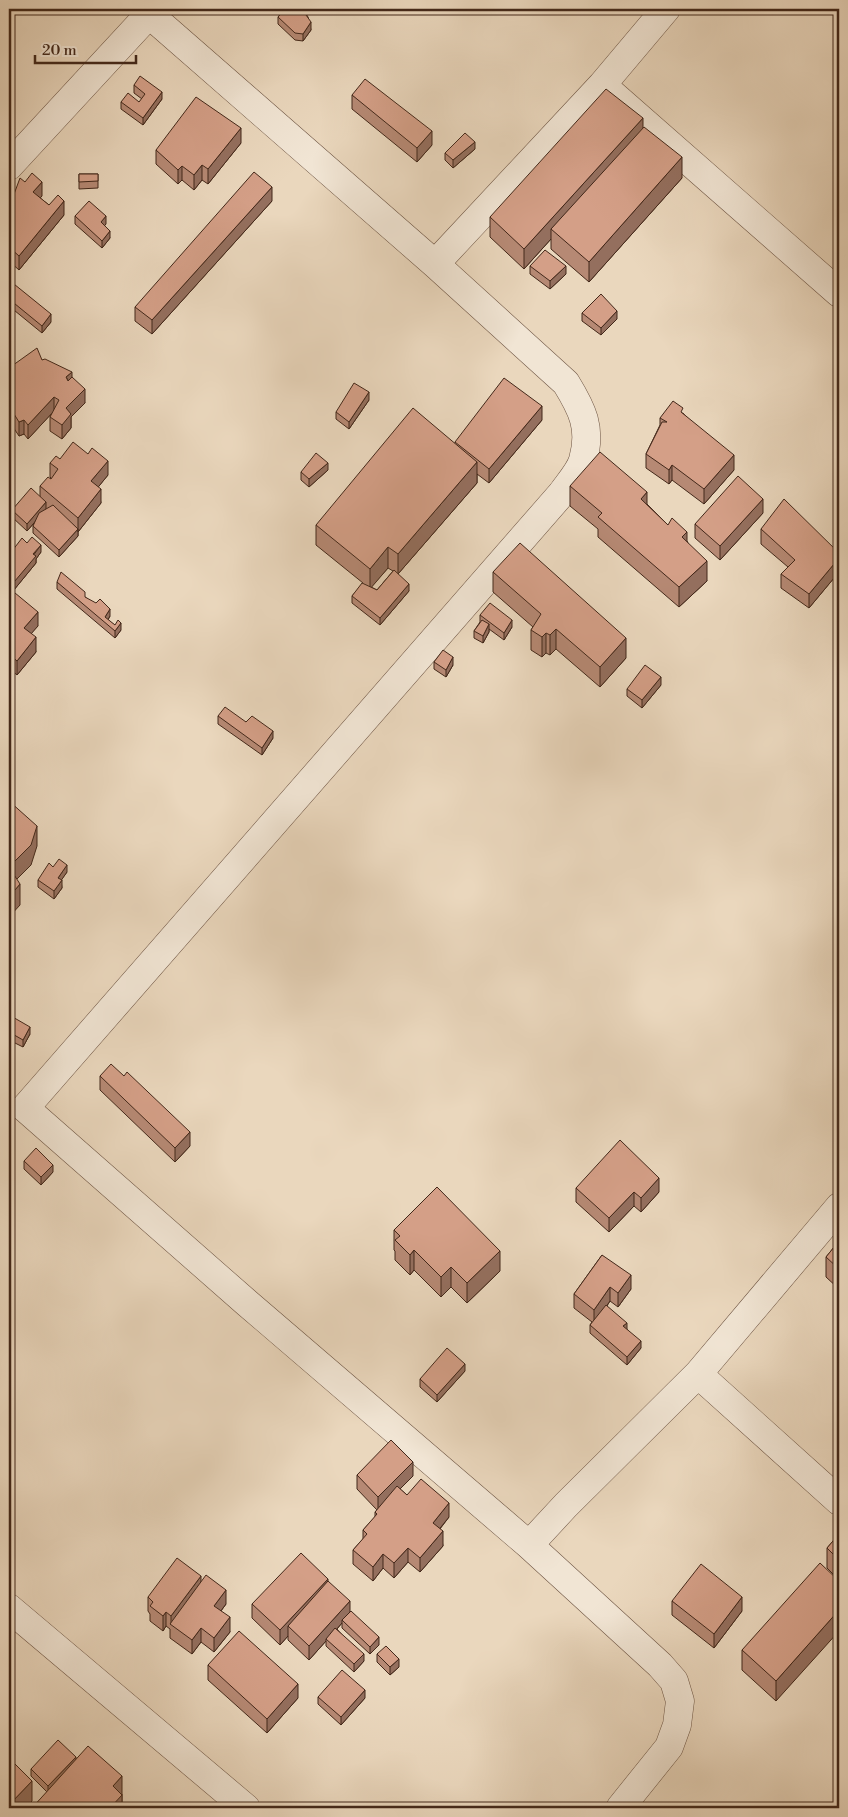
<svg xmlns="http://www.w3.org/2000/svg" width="848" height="1817" font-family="'Libre Bodoni',serif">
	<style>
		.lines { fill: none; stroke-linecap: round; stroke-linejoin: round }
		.street-casing { stroke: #6d5443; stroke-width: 29 }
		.street { stroke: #f1e5d4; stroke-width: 28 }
		.wall { fill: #b68974; stroke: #43281a; fill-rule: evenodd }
		.shaded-wall { fill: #946f5e; stroke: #43281a }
		.building { fill: #d49f87; stroke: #43281a }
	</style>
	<rect width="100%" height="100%" fill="#ead7bd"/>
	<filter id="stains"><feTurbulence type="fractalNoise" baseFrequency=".004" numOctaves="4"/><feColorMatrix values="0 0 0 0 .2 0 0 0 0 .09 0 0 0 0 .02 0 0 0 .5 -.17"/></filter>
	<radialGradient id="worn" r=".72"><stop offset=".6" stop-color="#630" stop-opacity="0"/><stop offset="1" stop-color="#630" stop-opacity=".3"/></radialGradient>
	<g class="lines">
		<defs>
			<path id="street" d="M666,9L602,85L839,293
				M150,15L435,264L566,383C582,409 592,428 583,460C580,471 569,483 562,493L25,1108L247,1303L529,1545L566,1505L698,1374
				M9,166L154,9
				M435,264L602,85
				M839,1207L698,1374L839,1501
				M529,1545L660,1665L674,1681L680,1701L677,1725L669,1747L620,1808
				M9,1608L246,1808"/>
		</defs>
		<use href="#street" class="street-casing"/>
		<use href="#street" class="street"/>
	</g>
	<path class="wall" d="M261,9H303L308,17L311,30L303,41L295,40L278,24V17L284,10L262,11Z
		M579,9H589L585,14Z
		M134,85L162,99L143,125L121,109V102H139L142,99L134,93Z
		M352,95L432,145L417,162L352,109Z
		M643,129L682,178L589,282L551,249V239L524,269L490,237V217Z
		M241,143L208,184L202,180L194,190L182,180L178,184L156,164V150Z
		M475,149L453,168L445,160V153Z
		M79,174H98V188L79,189Z
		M42,196L40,198L49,205L64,215L19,270L9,261V207Z
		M272,201L152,334L135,321V307Z
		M75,216L106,224L104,226L110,238L102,248L75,224Z
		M530,266L566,274L550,289L530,274Z
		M9,280L51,322L42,333L9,306Z
		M582,313L617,319L601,335L582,321Z
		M42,360L72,377L85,403L71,417V428L62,439L50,431V417L51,414L28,439L24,434L19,436L9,421V368Z
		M369,400L349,429L336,419V412Z
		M683,413L734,470L704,504L672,480L669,484L646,468V454L660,425V418Z
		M542,420L489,483L477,474V483L398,574L409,591L380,625L352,603V596L363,583L316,545V525L455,443V442ZM388,568L393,571L377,590L371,587Z
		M60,459L108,475L98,487L101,503L78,532V536L59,557L33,533V526L35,522L27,531L12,517V510L40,497V486L51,478L50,477V463Z
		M328,470L309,487L301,480V472Z
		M570,486L647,504L668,525L687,541L707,581L679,607L598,537V529L570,506Z
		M763,513L720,560L695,538V524Z
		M761,529L839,553V572L809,608L781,588V574L788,567L761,544Z
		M27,543L41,552L36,559V563L13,591L38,626L31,633L36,652L17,675L9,668V555Z
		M493,572L626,658L600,687L556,649L550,655L546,653L542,657L531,650V630L533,627L493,592Z
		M57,582L85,597L110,616L108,620L121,630L115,638L57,589Z
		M480,615L512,627L504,640L489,629V632L483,643L474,638V631L480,622Z
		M434,662L453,665L446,677L434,669Z
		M661,685L642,708L627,696V689Z
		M218,716L246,722L273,738L262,755L218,724Z
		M53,867L67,872L61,880L62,888L54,899L38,887V880Z
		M9,1020L30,1034L23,1047L9,1040Z
		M100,1076H124L190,1146L175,1162L100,1090Z
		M24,1161L53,1172L41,1185L24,1169Z
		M576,1188L659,1192L641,1212L634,1206L609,1232L576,1202Z
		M394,1230L500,1271L467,1303L451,1287L441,1297L414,1270L410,1275L395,1260V1251L394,1250Z
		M839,1241V1289L826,1277V1257Z
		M602,1255L631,1289L618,1307L610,1301L607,1306L627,1329L641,1348L627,1365L590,1333V1325L592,1322L574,1308V1294Z
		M465,1371L437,1402L420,1387V1379Z
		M357,1475L413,1476L400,1489L407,1495L449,1517L440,1529L443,1546L420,1572L408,1562L394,1578L383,1568L373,1581L353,1564V1550L363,1539V1530L375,1517V1512L377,1510L357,1489Z
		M839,1534V1580L827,1568V1548Z
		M328,1581L350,1612L379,1645L370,1654L342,1628V1623L337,1629L364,1661L354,1672L326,1646V1641L309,1660L288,1640V1636L280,1645L252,1618V1604Z
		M839,1581L776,1701L742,1670V1650Z
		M201,1582L226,1604L221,1611L230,1632L214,1652L201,1642L192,1654L170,1638V1629L166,1626L163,1631L150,1621V1614L148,1611V1597Z
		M672,1601L742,1611L714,1648L672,1615Z
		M377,1654L399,1667L390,1675L377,1662Z
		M208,1665L298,1698L267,1733L208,1680Z
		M318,1697L365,1698L341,1725L318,1704Z
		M76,1760L122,1794V1808H32L47,1792L31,1776V1769Z"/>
	<path class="shaded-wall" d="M585,9H589L585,14Z
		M311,22V30L303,41V34Z
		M162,92V99L143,125V118Z
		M643,118V138L551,229V239L524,269V249Z
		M241,128V143L208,184V169Z
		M432,131V145L417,162V148Z
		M475,142V149L453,168V160Z
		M682,157V178L589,282V262Z
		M202,165V180L194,190V175Z
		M182,166V180L178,184V170Z
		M42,182V196L33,206V192Z
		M272,187V201L152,334V320Z
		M64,201V215L19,270V256Z
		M106,216V224L101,230V222Z
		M110,231V238L102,248V241Z
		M566,266V274L550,289V281Z
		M617,311V319L601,335V328Z
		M51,314V322L42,333V326Z
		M72,372V386L66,377Z
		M85,389V403L71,417V428L62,439V425L66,408Z
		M369,392V400L349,429V422Z
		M54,397V411L28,439V425Z
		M542,406V420L489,483V469Z
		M24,420V434L19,436V422Z
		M734,455V470L704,504V489Z
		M108,461V475L91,496V481Z
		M477,462V483L398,574V554Z
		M328,463V470L309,487V479Z
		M672,465V480L669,484V470Z
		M101,489V503L78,532V518Z
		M647,492V512L641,499Z
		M763,499V513L720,560V546Z
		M46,502V509L27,531V524Z
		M78,529V536L59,557V550Z
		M687,532V552L682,537Z
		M41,545V552L36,559V563L9,596V588Z
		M388,547V568L370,589V569Z
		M839,558V572L809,608V594Z
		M707,561V581L679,607V587Z
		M409,584V591L380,625V618Z
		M110,609V616L106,623L105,617Z
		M38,612V626L24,642V628Z
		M512,620V627L504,640V633Z
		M121,623V630L115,638V631Z
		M489,624V632L483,643V636Z
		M556,629V649L550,655V635Z
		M546,633V653L542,657V637Z
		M36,637V652L17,675V661Z
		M626,638V658L600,687V667Z
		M453,657V665L446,677V670Z
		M661,677V685L642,708V700Z
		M273,731V738L262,755V748Z
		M37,826V846L31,865L9,887V867Z
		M67,865V872L58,885V878Z
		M62,880V888L54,899V891Z
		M20,884V905L9,917V897Z
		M30,1027V1034L23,1047V1040Z
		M190,1132V1146L175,1162V1148Z
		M53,1165V1172L41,1185V1177Z
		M659,1178V1192L641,1212V1198Z
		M634,1192V1206L609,1232V1218Z
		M414,1250V1270L410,1275V1255Z
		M500,1251V1271L467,1303V1283Z
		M451,1267V1287L441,1297V1277Z
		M631,1275V1289L618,1307V1293Z
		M610,1287V1301L594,1324V1310Z
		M627,1323V1330L623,1326Z
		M641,1341V1348L627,1365V1357Z
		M465,1364V1371L437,1402V1395Z
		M413,1462V1476L378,1511V1497Z
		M449,1503V1517L433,1537V1523Z
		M443,1531V1546L420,1572V1558Z
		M408,1548V1562L394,1578V1563Z
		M383,1554V1568L373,1581V1567Z
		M201,1576V1590L171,1625V1616Z
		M328,1579V1593L288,1626V1636L280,1645V1630Z
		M226,1590V1604L214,1620V1606Z
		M742,1597V1611L714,1648V1634Z
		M350,1601V1615L342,1620V1623L327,1640L326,1639V1641L309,1660V1646Z
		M839,1610V1631L776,1701V1681Z
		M166,1612V1626L163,1631V1616Z
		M230,1617V1632L214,1652V1638Z
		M201,1628V1642L192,1654V1640Z
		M379,1637V1645L370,1654V1647Z
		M364,1654V1661L354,1672V1664Z
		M399,1659V1667L390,1675V1667Z
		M298,1684V1698L267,1733V1719Z
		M365,1690V1698L341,1725V1717Z
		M76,1757V1764L48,1793V1786Z
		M122,1776V1808H110L113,1786Z
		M32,1781V1801L25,1808H9V1805Z"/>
	<path class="building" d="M285,9H303L308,12L306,15L311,22L303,34L295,33L278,17Z
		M140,76L162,92L143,118L121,102L128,93L139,102L145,94L134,85Z
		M365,79L432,131L417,148L352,95Z
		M606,89L643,118L524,249L490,217Z
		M196,97L241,128L208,169L202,165L194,175L182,166L178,170L156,150Z
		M644,127L682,157L589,262L551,229Z
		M465,133L475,142L453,160L445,153Z
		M254,172L272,187L152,320L135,307Z
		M32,173L42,182L33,192L49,205L58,195L64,201L19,256L9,247V207L10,205L20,178L25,182Z
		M79,174H98V181L79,182Z
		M89,201L106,216L101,222L110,231L102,241L75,216Z
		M545,250L566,266L550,281L530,266Z
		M9,280L51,314L42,326L9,299Z
		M601,294L617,311L601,328L582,313Z
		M37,348L42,360L45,359L72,372L66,377L68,381L72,377L85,389L66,408L71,414L62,425L50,417L59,400L54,397L28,425L24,420L19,422L9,406V368Z
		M504,378L542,406L489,469L455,442Z
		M354,383L369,392L349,422L336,412Z
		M673,401L683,408L681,412L734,455L704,489L672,465L669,470L646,454L662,422H667L660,418Z
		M413,408L477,462L398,554L388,547L370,569L316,525Z
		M73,442L88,454L92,448L108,461L91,481L101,489L78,518L40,486L48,477L51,479L58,469L50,463L56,456L60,459Z
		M600,452L647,492L641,499L668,525L672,518L687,532L682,537L707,561L679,587L598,517L602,513L570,486Z
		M316,453L328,463L309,479L301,472Z
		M738,476L763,499L720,546L695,524Z
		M31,488L46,502L27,524L12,510Z
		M784,499L839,553V558L809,594L781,574L795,560L761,529Z
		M53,505L78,529L59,550L33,526L39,513Z
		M32,537L41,545L33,554L36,556L9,588V555L22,538L27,543Z
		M520,543L626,638L600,667L556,629L550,635L546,633L542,637L531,630L541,614L493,572Z
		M394,570L409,584L380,618L352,596L362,583L377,590Z
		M61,572L85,592V597L96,603L100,599L110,609L105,617L115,625L118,620L121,623L115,631L57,582Z
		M9,588L38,612L24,628L36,637L17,661L9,654Z
		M490,603L512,620L504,633L480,615Z
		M482,620L489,624L483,636L474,631Z
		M443,650L453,657L446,670L434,662Z
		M645,665L661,677L642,700L627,689Z
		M225,707L246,722L252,716L273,731L262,748L218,716Z
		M9,801L37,826L31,845L9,867L20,884L9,897Z
		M59,859L67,865L58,878L62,880L54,891L38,880L49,863L53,867Z
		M11,1016L30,1027L23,1040L9,1032V1020Z
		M111,1064L124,1076L127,1072L190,1132L175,1148L100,1076Z
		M620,1140L659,1178L641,1198L634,1192L609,1218L576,1188Z
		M36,1148L53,1165L41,1177L24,1161Z
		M437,1187L500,1251L467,1283L451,1267L441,1277L414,1250L410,1255L395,1240L400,1236L394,1230Z
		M839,1241V1269L826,1257Z
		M602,1255L631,1275L618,1293L610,1287L594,1310L574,1294Z
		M606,1305L627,1323L623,1326L641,1341L627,1357L590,1325Z
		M447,1348L465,1364L437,1395L420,1379Z
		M391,1440L413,1462L378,1497L357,1475Z
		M421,1479L449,1503L433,1523L443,1531L420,1558L408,1548L394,1563L383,1554L373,1567L353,1550L367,1534L363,1530L377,1514L375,1512L397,1486L407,1495Z
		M839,1534V1560L827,1548Z
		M301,1553L328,1579L280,1630L252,1604Z
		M177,1558L201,1576L171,1616L166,1612L163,1616L150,1606L153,1602L148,1597Z
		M820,1563L839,1581V1610L776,1681L742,1650Z
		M701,1564L742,1597L714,1634L672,1601Z
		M206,1575L226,1590L214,1606L230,1617L214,1638L201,1628L192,1640L170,1624Z
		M328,1581L350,1601L309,1646L288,1626Z
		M351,1611L379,1637L370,1647L342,1620Z
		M335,1628L364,1654L354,1664L326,1639Z
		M239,1631L298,1684L267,1719L208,1665Z
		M386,1646L399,1659L390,1667L377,1654Z
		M342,1670L365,1690L341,1717L318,1697Z
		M58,1740L76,1757L48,1786L31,1769Z
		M88,1746L122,1776L113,1786L122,1795L110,1808H96L94,1806L92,1808H32Z
		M9,1758L32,1781L9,1805Z"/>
	<rect width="848" height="1817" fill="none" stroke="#ead7bd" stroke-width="30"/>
	<rect x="10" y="10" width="828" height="1797" fill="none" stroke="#43281a" stroke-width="2.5"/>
	<rect x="15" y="15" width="818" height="1787" fill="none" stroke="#43281a"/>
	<path d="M35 55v8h101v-8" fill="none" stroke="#43281a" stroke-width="2.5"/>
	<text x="42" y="55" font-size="15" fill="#43281a" stroke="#f1e5d4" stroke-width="4" paint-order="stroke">20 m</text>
	<rect width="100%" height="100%" filter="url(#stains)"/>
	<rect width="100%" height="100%" fill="url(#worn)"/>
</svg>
